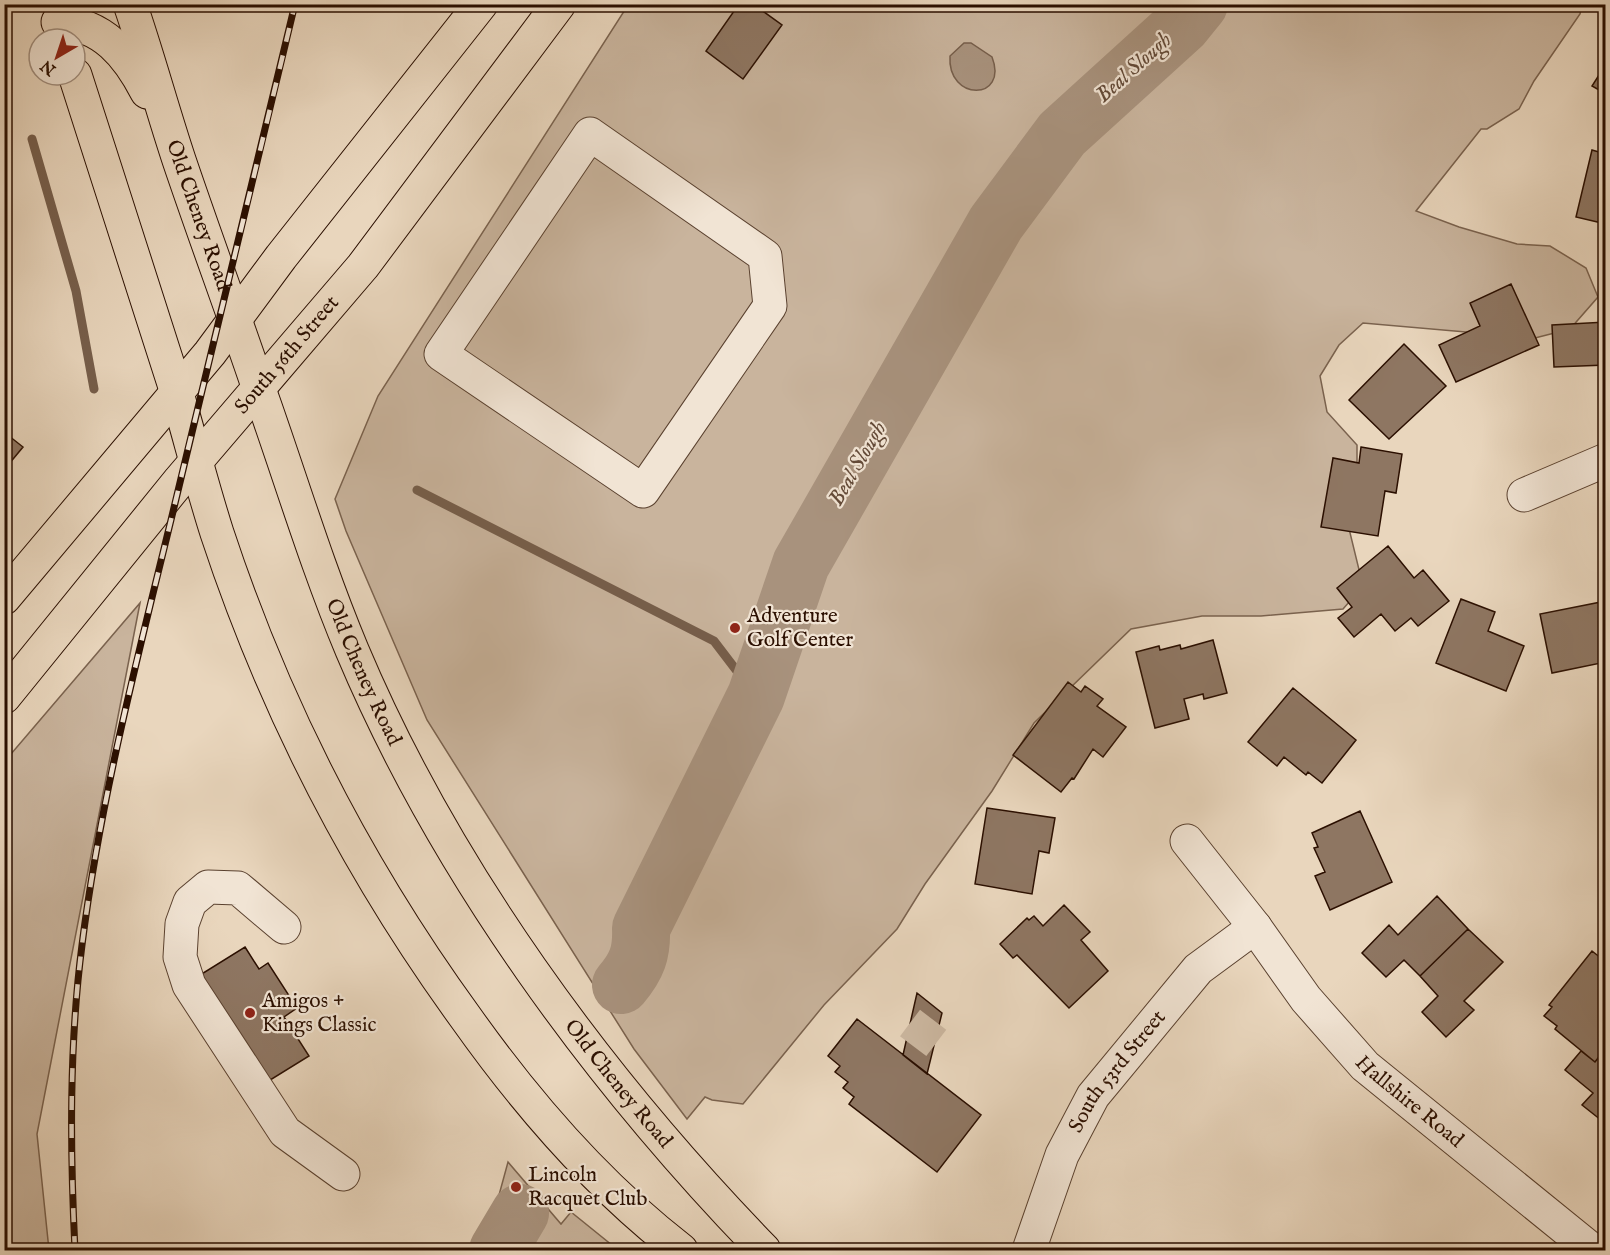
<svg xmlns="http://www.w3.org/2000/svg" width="1610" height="1255" font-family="'IM FELL English',serif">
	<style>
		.green { fill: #c9b49d; stroke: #7a624e; stroke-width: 1.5 }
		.water { fill: #a8927d; stroke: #765e4b; stroke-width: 1.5 }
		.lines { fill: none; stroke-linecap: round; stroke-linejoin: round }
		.stream { stroke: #765e4b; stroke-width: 9 }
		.river { stroke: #a8927d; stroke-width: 58 }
		.building { fill: #8e7662; stroke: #2b0f00; stroke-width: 1.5 }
		.minor-tunnel { stroke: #ccb8a1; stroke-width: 33; stroke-dasharray: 33 16; stroke-linecap: butt }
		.minor-casing { stroke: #5a412f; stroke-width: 35 }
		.major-casing { stroke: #2b0f00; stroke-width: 35 }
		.minor { stroke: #f1e4d4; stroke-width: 33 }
		.major { stroke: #e9d6bd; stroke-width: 33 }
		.rail-casing { stroke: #2b0f00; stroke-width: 7 }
		.rail { stroke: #f1e4d4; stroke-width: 4.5; stroke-dasharray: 14; stroke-linecap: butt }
		.poi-dot { fill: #8f2418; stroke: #f1e4d4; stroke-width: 2 }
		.labels { text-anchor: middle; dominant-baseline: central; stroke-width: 4.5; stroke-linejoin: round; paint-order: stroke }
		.street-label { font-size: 21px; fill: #2b0f00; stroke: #f1e4d4 }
		.poi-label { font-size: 21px; fill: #2b0f00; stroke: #f1e4d4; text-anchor: start }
		.water-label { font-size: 22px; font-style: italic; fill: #634a38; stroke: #f1e4d4 }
	</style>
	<rect width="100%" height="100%" fill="#e9d6bd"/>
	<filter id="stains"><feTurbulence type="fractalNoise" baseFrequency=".00333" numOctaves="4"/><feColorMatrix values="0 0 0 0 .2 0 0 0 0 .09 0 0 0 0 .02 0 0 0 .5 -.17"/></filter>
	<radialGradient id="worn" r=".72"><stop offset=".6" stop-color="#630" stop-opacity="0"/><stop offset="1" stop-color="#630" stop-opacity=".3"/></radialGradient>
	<path class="green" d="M628,5H1582L1580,14L1534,81L1519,109L1487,129H1481L1416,211L1459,227L1517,244L1550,246L1586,268L1598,297L1570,329L1535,338L1363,323L1339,345L1320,376L1327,412L1357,445V480L1343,504L1363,586L1343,609L1261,616H1202L1131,629L1034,723L992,791L925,884L897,929L824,1005L743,1104L712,1100L705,1097L687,1119L634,1049L427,720L346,531L335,499L378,396Z
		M140,603L37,1134L49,1250H5V761Z
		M508,1162L561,1224L571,1212L618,1250H484Z"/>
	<path class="water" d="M964,43H971L992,57C1009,101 947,102 950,56Z"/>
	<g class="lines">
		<path class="stream" d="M32,139L76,291L94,389
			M417,490L714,641L756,696"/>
		<path class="river" d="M621,985C637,966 642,953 641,928L756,696L801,564L996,223L1062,134L1182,25L1199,4
			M498,1250L520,1213"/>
	</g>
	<path class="building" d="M739,4H753L782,25L743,79L706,51Z
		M1606,64V94L1592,86Z
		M1592,150L1606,154V224L1576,217Z
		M1511,284L1539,345L1456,382L1439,345L1480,326L1470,303Z
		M1606,322V365L1554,367L1552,325Z
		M1404,344L1446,386L1389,439L1349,400Z
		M4,432L23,447L4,470Z
		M1361,447L1402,454L1396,493L1385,491L1378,536L1321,527L1333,458L1359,463Z
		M1388,546L1414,578L1423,570L1449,601L1418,626L1411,618L1395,631L1381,614L1354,637L1338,618L1352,607L1337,588Z
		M1461,599L1495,612L1488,631L1524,646L1506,691L1436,663Z
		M1606,601V662L1552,673L1540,614Z
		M1213,640L1227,693L1204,699L1203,694L1184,699L1189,719L1155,728L1136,652L1159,646L1160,650L1180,645L1181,649Z
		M1068,682L1081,692L1085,686L1103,699L1097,706L1126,727L1103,757L1093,749L1074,779L1072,778L1061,792L1013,755Z
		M1293,688L1356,740L1322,783L1308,772L1306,775L1284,757L1277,766L1248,742Z
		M987,808L1055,818L1049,853L1039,851L1032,894L975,884Z
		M1360,811L1392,882L1330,910L1315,876L1325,872L1314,848L1318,847L1312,833Z
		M1437,896L1468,929L1420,976L1404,960L1386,977L1362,953L1389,925L1398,935Z
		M1064,905L1090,932L1081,940L1108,971L1069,1008L1017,955L1013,958L1000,944L1027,918L1029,920L1034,916L1043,926Z
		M1468,929L1503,962L1464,1001L1474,1010L1446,1037L1422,1012L1438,996L1420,976Z
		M245,947L259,969L268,963L297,1008L284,1017L309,1056L267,1082L200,975Z
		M1592,951L1606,962V1049L1595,1062L1555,1029L1557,1026L1544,1016L1552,1007L1549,1005Z
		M917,993L942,1013L927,1074L903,1055Z
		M857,1019L981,1115L937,1172L849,1104L854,1097L843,1088L848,1082L835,1072L840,1066L828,1056Z
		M1581,1051L1595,1062L1601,1054L1606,1057V1124L1582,1105L1593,1093L1565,1070Z"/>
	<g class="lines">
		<path class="minor-tunnel" d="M910,1023L939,1045"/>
		<defs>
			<g id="minor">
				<path d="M590,134L765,256L770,306L643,491L441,354Z"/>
				<path d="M1524,495L1606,460"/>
				<path id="s1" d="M1187,841L1255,927L1306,999L1365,1066L1592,1250"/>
				<path d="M284,927L238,888L208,887L190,902L182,924L180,957L189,985L285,1132L343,1174"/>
				<path id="s2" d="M1029,1250L1062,1155L1093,1096L1198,969L1255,927"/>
			</g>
			<g id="major">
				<path id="s3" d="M130,4C148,56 162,109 179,160C205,237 233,312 259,389C290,476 316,564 352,650C445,871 598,1079 764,1250"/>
				<path d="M58,22C103,24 128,55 147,92"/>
				<path d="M75,75C108,180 143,285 176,390C190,438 202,486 217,533C274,706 359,871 466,1018C527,1104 598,1186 681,1250"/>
				<path d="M4,598L210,353L281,257L481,4"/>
				<path id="s4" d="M4,697L180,480L363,266L559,4"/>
			</g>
		</defs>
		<use href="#minor" class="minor-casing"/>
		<use href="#major" class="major-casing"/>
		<use href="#minor" class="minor"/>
		<use href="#major" class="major"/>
		<defs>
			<path id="rail" d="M75,1250C70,1149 69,1046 82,945C100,801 137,660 171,520C212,348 254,177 295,4"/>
		</defs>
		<use href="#rail" class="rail-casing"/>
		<use href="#rail" class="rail"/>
	</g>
	<g class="poi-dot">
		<circle cx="735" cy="628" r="6"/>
		<circle cx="250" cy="1013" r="6"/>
		<circle cx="516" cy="1187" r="6"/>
	</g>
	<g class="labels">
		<g class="street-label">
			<text stroke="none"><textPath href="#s3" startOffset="222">Old Cheney Road</textPath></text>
			<text stroke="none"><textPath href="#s4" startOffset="444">South 56th Street</textPath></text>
			<text stroke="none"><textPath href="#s3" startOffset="708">Old Cheney Road</textPath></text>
			<text stroke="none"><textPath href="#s2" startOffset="201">South 53rd Street</textPath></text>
			<text stroke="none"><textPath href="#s3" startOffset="1194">Old Cheney Road</textPath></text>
			<text stroke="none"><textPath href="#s1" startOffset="344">Hallshire Road</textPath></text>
		</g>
		<g class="poi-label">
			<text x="747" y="616">Adventure<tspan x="747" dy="24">Golf Center</tspan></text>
			<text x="262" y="1001">Amigos +<tspan x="262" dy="24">Kings Classic</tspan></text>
			<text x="528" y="1175">Lincoln<tspan x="528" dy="24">Racquet Club</tspan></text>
		</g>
		<g class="water-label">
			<text transform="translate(1134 68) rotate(-42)">Beal Slough</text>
			<text transform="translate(858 464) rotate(-60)">Beal Slough</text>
		</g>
	</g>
	<rect width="1610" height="1255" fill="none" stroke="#e9d6bd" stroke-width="24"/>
	<rect x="6" y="6" width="1598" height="1243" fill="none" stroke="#2b0f00" stroke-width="3"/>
	<rect x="12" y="12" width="1586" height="1231" fill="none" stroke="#2b0f00" stroke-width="1.5"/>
	<g transform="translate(57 57) rotate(219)"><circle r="28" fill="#f1e4d4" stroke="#a28f7f" stroke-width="1.5"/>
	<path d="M0-4.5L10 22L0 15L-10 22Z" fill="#8f2418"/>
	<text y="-9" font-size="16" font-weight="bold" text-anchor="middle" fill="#2b0f00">N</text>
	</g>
	<rect width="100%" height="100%" filter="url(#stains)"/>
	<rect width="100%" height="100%" fill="url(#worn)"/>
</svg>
